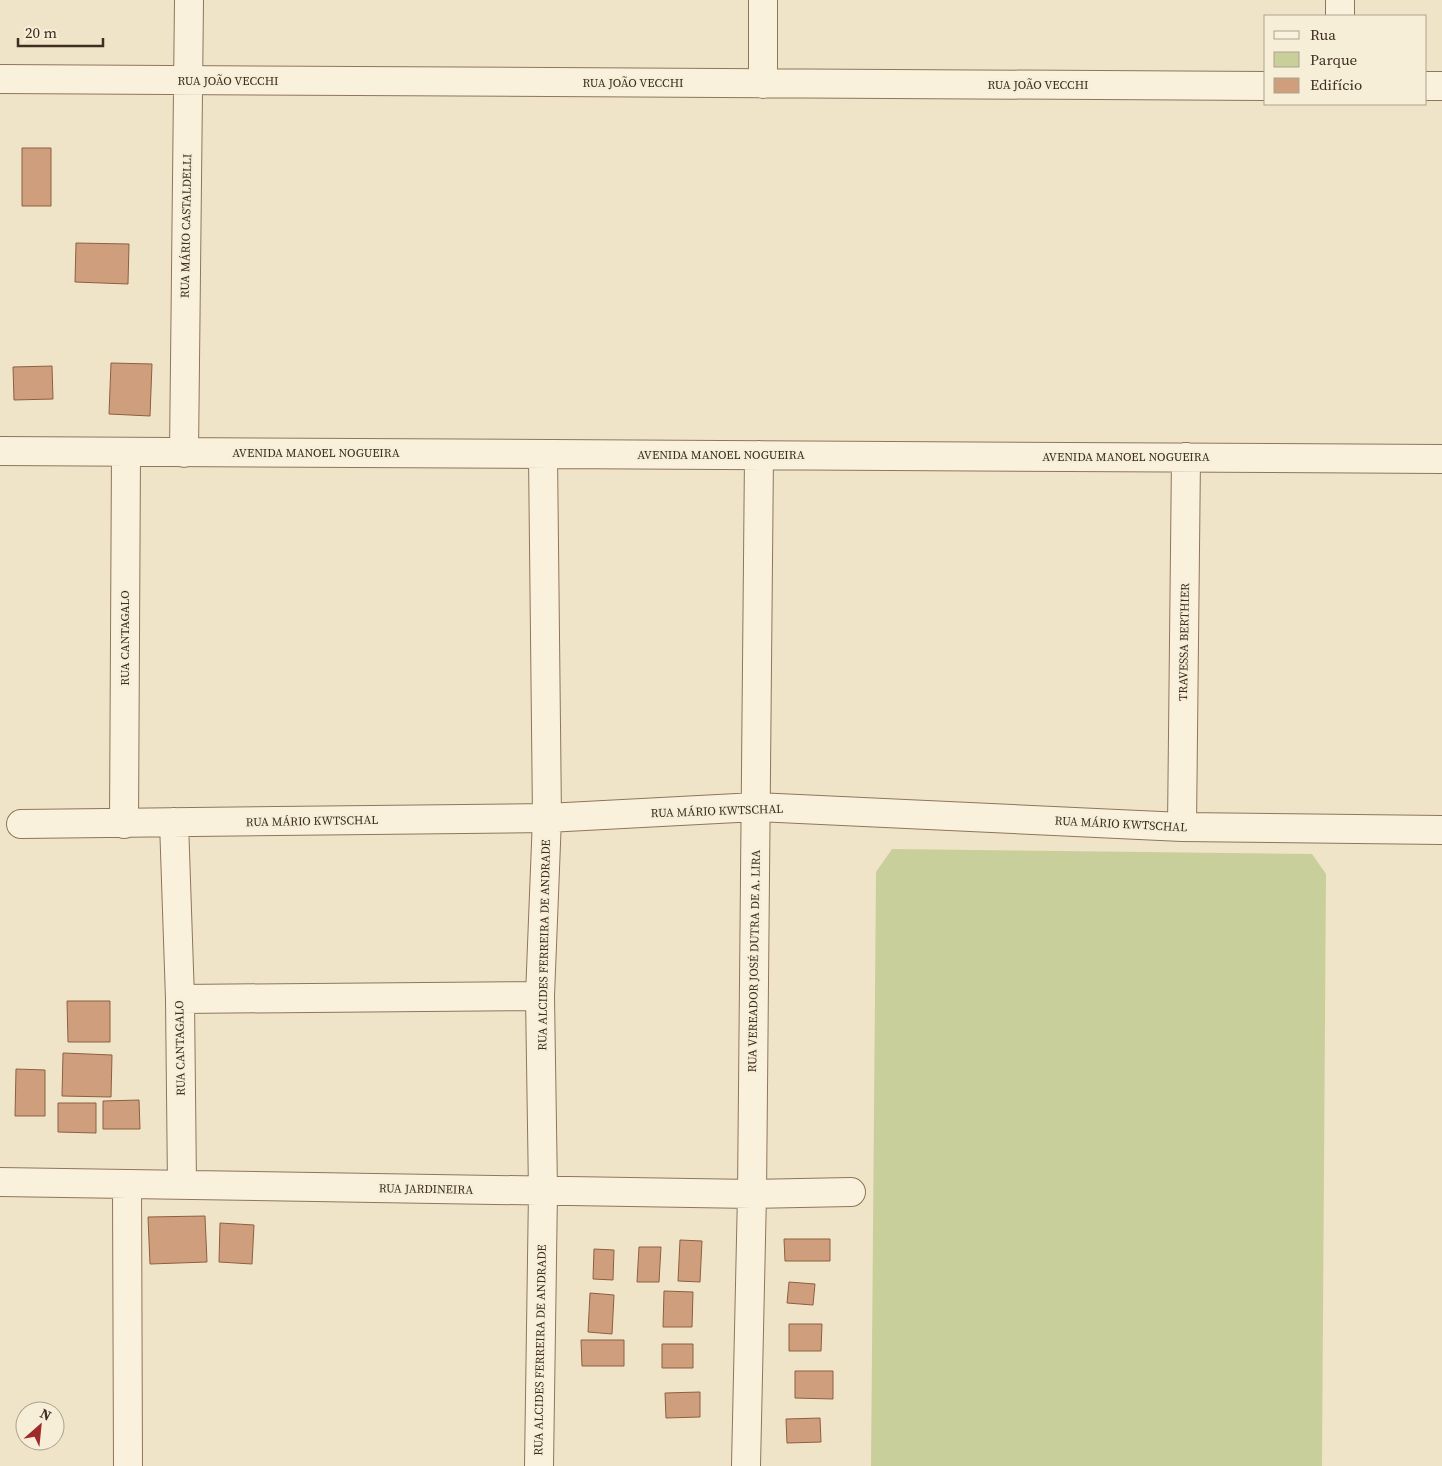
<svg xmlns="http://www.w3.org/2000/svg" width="1442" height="1466" font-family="'Source Serif 4',serif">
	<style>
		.green { fill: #c9cf9b }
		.building { fill: #cf9f7d; stroke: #8d5f41 }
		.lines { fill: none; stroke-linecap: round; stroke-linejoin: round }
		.minor-casing { stroke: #8d765c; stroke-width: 30 }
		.minor { stroke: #faf1dc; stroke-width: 28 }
		.labels { text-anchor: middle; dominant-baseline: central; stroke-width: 4; stroke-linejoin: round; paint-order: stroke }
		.street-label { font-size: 12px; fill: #3d2e20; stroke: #f7eed8 }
	</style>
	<rect width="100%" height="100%" fill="#f0e4c8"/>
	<path class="green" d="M892,849L1312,854L1326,874L1322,1466H871L876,872Z"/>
	<path class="building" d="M22,148H51V206H22Z
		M76,243L129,244L128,284L75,282Z
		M111,363L152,364L150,416L109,414Z
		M52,366L53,399L14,400L13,367Z
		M67,1001H110V1042H68Z
		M63,1053L112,1055L111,1097L62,1096Z
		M16,1069L45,1070V1116H15Z
		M139,1100L140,1129H103V1101Z
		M58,1103H96V1133L58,1132Z
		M205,1216L207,1262L150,1264L148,1217Z
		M220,1223L254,1225L252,1264L219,1262Z
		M784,1239H830V1261H785Z
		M680,1240L702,1241L700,1282L678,1281Z
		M639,1247H661L659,1282H637Z
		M594,1249L614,1250L613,1280L593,1279Z
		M789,1282L815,1284L813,1305L787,1303Z
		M664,1291L693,1292L692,1327H663Z
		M590,1293L614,1295L612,1334L588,1332Z
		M789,1324H822L821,1351H789Z
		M581,1340H624V1366H582Z
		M662,1344H693V1368H662Z
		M795,1371H833V1399L795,1398Z
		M700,1392V1417L666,1418L665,1393Z
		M820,1418L821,1442L787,1443L786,1419Z"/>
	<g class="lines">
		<defs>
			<path id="minor" d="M1340,16V0
				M0,79L1266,86
				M763,84V0
				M1426,86H1442
				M0,451L1442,459
				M184,453L189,0
				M174,822L180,999L182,1185
				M21,824L547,818L756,807L1182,827L1442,830
				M124,824L126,452
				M1182,827L1186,457
				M180,999L540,996
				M0,1182L752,1194L851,1192
				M127,1184L128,1466
				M539,1466L543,1191L540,996L547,818L543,454
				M746,1466L752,1194L759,455"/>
		</defs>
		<use href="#minor" class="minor-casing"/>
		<use href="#minor" class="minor"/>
	</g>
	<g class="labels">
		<g class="street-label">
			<text x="228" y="81">RUA JOÃO VECCHI</text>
			<text x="633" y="83">RUA JOÃO VECCHI</text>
			<text x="1038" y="85">RUA JOÃO VECCHI</text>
			<text transform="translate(186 226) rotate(-89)">RUA MÁRIO CASTALDELLI</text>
			<text x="316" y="453">AVENIDA MANOEL NOGUEIRA</text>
			<text x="721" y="455">AVENIDA MANOEL NOGUEIRA</text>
			<text x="1126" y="457">AVENIDA MANOEL NOGUEIRA</text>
			<text transform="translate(125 638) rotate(-90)">RUA CANTAGALO</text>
			<text transform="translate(1184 642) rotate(-89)">TRAVESSA BERTHIER</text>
			<text transform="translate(717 811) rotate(-2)">RUA MÁRIO KWTSCHAL</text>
			<text transform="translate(312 821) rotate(-1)">RUA MÁRIO KWTSCHAL</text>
			<text transform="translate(1121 824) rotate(3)">RUA MÁRIO KWTSCHAL</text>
			<text transform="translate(544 945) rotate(-89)">RUA ALCIDES FERREIRA DE ANDRADE</text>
			<text transform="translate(754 961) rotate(-89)">RUA VEREADOR JOSÉ DUTRA DE A. LIRA</text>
			<text transform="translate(180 1048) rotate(-91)">RUA CANTAGALO</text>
			<text transform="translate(426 1189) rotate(1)">RUA JARDINEIRA</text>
			<text transform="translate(540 1350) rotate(-89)">RUA ALCIDES FERREIRA DE ANDRADE</text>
		</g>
	</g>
	<rect x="1264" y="15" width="162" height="90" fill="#f7eed8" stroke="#ada18e"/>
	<rect x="1274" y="31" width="25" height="8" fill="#faf1dc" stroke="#ada18e"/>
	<text x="1310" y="40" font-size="15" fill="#3d2e20">Rua</text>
	<rect x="1274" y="52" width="25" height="15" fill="#c9cf9b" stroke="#ada18e"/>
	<text x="1310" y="65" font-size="15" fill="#3d2e20">Parque</text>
	<rect x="1274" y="78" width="25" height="15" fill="#cf9f7d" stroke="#ada18e"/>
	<text x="1310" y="90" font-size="15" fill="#3d2e20">Edifício</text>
	<g transform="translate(40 1426) rotate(27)"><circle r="24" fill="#f7eed8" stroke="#ada18e"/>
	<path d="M0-4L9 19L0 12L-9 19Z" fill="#9e2a2b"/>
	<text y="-8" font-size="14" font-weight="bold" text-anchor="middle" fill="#3d2e20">N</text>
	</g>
	<path d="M18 38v8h85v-8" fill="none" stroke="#3d2e20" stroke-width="2.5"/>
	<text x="25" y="38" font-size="15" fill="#3d2e20" stroke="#f7eed8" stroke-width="4" paint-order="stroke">20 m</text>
</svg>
